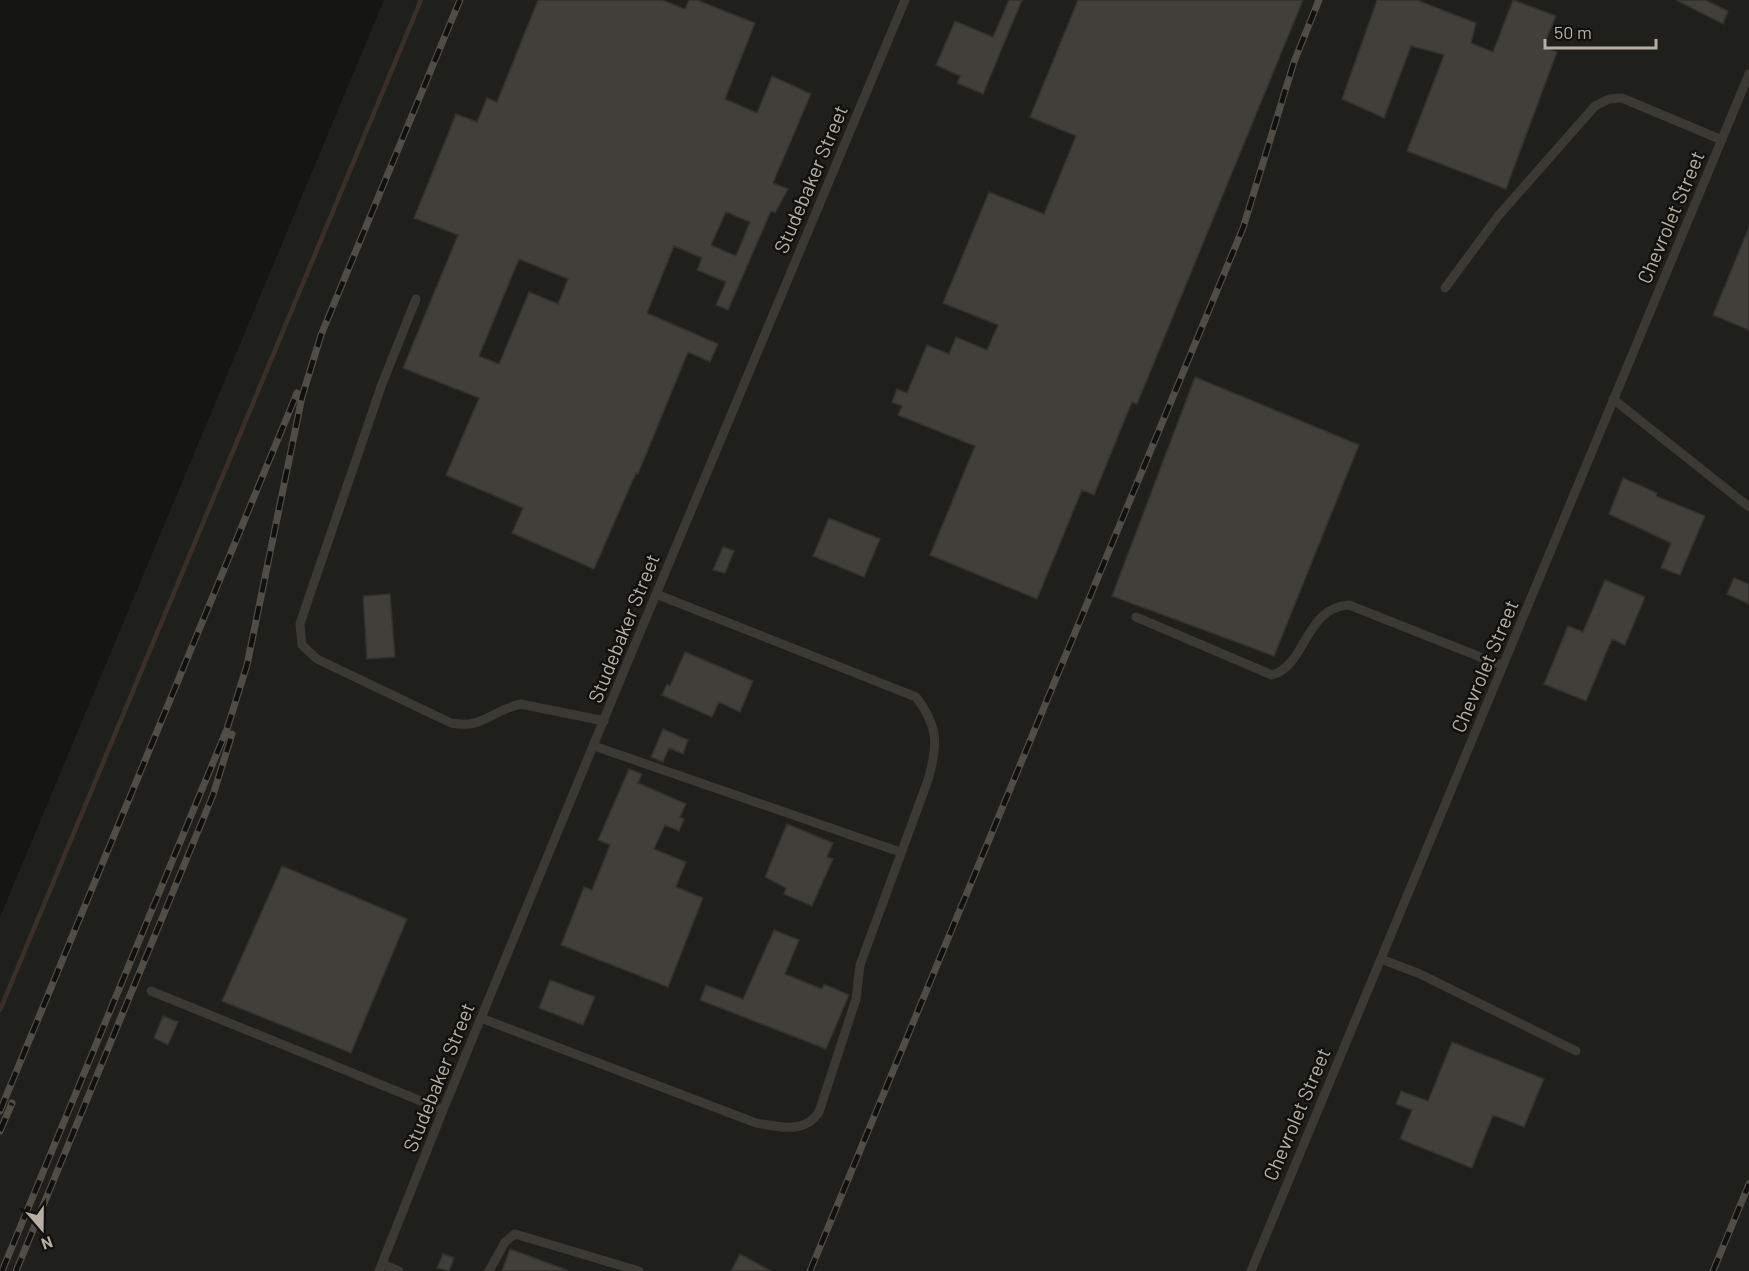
<svg xmlns="http://www.w3.org/2000/svg" width="1749" height="1271" font-family="Barlow,sans-serif">
	<style>
		.built { fill: #1f1f1c }
		.lines { fill: none; stroke-linecap: round; stroke-linejoin: round }
		.stream { stroke: #3a3029; stroke-width: 4.5 }
		.building { fill: #403f3a; stroke: #31312d; stroke-width: 1.5; fill-rule: evenodd }
		.service { stroke: #3a3934; stroke-width: 9 }
		.rail-casing { stroke: #504d47; stroke-width: 7 }
		.rail { stroke: #10100e; stroke-width: 4.5; stroke-dasharray: 14; stroke-linecap: butt }
		.labels { text-anchor: middle; dominant-baseline: central; stroke-width: 5; stroke-linejoin: round; paint-order: stroke }
		.street-label { font-size: 20px; fill: #b6b0a4; stroke: #10100e }
	</style>
	<rect width="100%" height="100%" fill="#151513"/>
	<path class="built" d="M384,0H1749V1271H0V917Z"/>
	<g class="lines">
		<path class="stream" d="M0,1010L421,0"/>
	</g>
	<path class="building" d="M538,0H662L685,9L689,0H697L755,23L725,99L757,113L772,76L811,94L773,183L788,189L775,213L771,211L728,310L716,305L726,282L697,270L702,258L674,246L647,313L718,344L710,362L688,352L638,474L636,473L594,569L512,533L523,508L446,475L479,398L403,368L458,235L414,218L456,114L477,122L487,98L497,102ZM726,212L750,222L736,256L711,245ZM519,259L568,279L558,304L529,292L499,364L479,356Z
		M1009,0H1022L983,94L957,83L960,76L936,65L955,21L993,37Z
		M1078,0H1303L1137,404L1132,402L1094,495L1082,490L1037,599L930,555L975,446L898,415L902,406L892,402L897,389L907,393L927,345L949,354L956,337L987,350L998,325L943,303L989,192L1044,214L1076,136L1030,117Z
		M1377,0H1417L1476,23L1471,43L1493,52L1513,0L1556,16L1543,47L1557,52L1506,189L1407,151L1444,55L1411,46L1384,118L1342,99Z
		M1676,0H1705L1728,11L1723,24Z
		M1749,227V330L1713,315Z
		M1195,377L1359,445L1274,656L1112,596Z
		M1623,478L1657,493L1656,496L1705,516L1680,575L1661,568L1671,543L1609,514Z
		M829,518L880,539L864,577L813,556Z
		M723,547L734,551L725,573L713,570Z
		M1734,578L1749,584V604L1727,594Z
		M1605,580L1645,597L1625,645L1612,639L1586,701L1544,684L1568,626L1583,632Z
		M390,594L395,657L367,659L363,596Z
		M685,652L753,681L740,712L719,702L712,717L662,695L667,684L670,686Z
		M663,729L688,740L683,754L669,748L663,762L651,757Z
		M629,769L642,774L638,783L686,804L680,817L684,819L679,831L665,825L654,849L686,862L676,887L703,898L668,987L561,945L584,887L592,890L610,845L598,840Z
		M787,824L833,843L827,857L833,859L812,906L784,894L786,888L765,877Z
		M282,866L407,919L351,1053L222,1001Z
		M774,930L799,940L785,974L822,989L824,984L849,995L826,1049L700,1000L706,985L743,999Z
		M550,980L595,997L583,1025L539,1008Z
		M163,1016L178,1022L168,1045L154,1038Z
		M1452,1042L1544,1079L1524,1127L1493,1115L1472,1168L1400,1139L1412,1110L1396,1104L1401,1091L1428,1101Z
		M510,1249L567,1270V1271H502Z
		M443,1254L454,1258L449,1271L437,1268Z
		M740,1254L771,1271H731Z"/>
	<g class="lines">
		<path class="service" d="M1445,288L1499,215L1595,106L1609,99L1622,98L1722,140
			M416,299L382,384L307,603L300,624L302,645L317,659L451,723C484,729 490,711 521,704L604,721
			M1613,399L1749,507
			M1136,617L1272,675C1306,666 1305,607 1349,605L1503,666
			M594,746L900,852
			M1381,959L1420,974L1576,1051
			M151,991L443,1110
			M481,1018L756,1123C779,1127 805,1134 819,1112L856,999L860,965L928,780C938,745 939,727 916,697L656,594
			M382,1264L399,1271
			M379,1271L443,1110L628,661L905,0
			M489,1271L505,1242L515,1234L639,1271
			M1251,1271L1749,74"/>
		<defs>
			<path id="rail" d="M0,1111L297,393
				M0,1131L12,1103
				M2,1271L227,729L247,665L302,397L321,335L460,0
				M16,1271L213,795L232,734
				M810,1271L1243,228L1294,62L1319,0
				M1713,1271L1749,1184"/>
		</defs>
		<use href="#rail" class="rail-casing"/>
		<use href="#rail" class="rail"/>
	</g>
	<g class="labels">
		<g class="street-label">
			<text transform="translate(810 179) rotate(-67)">Studebaker Street</text>
			<text transform="translate(1670 217) rotate(-67)">Chevrolet Street</text>
			<text transform="translate(623 628) rotate(-68)">Studebaker Street</text>
			<text transform="translate(1484 666) rotate(-67)">Chevrolet Street</text>
			<text transform="translate(438 1077) rotate(-68)">Studebaker Street</text>
			<text transform="translate(1296 1114) rotate(-67)">Chevrolet Street</text>
		</g>
	</g>
	<g transform="translate(42 1229) rotate(160)" stroke="#10100e" stroke-width="4.5" paint-order="stroke">
	<path d="M0-4.5L10 22L0 15L-10 22Z" fill="#b6b0a4"/>
	<text y="-9" font-size="16" font-weight="bold" text-anchor="middle" fill="#b6b0a4">N</text>
	</g>
	<path d="M1545 39v9h111v-9" fill="none" stroke="#b6b0a4" stroke-width="3"/>
	<text x="1554" y="39" font-size="18" fill="#b6b0a4" stroke="#10100e" stroke-width="4.5" paint-order="stroke">50 m</text>
</svg>
